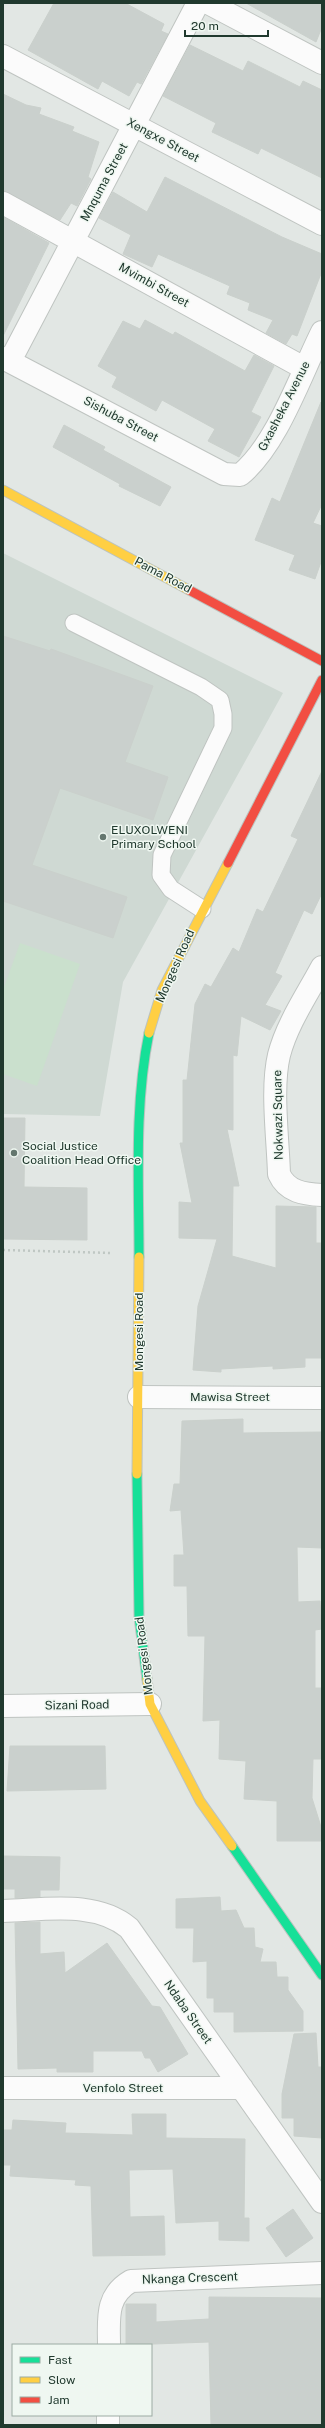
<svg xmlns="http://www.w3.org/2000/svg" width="325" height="2428" font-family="'Public Sans',sans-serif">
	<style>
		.built { fill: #cfd9d3 }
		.green { fill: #cae0cd }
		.building { fill: #cad0cd; stroke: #cad0cc }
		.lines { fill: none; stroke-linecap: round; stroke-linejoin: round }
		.lane-casing { stroke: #bfc4c1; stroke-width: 19 }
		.street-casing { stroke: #bfc4c1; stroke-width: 24 }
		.fast-casing { stroke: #bcc3bf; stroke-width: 11 }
		.slow-casing { stroke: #bcc3bf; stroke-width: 11 }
		.jam-casing { stroke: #bcc3bf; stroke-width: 11 }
		.path { stroke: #bfc7c3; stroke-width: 2.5; stroke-dasharray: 2 3; stroke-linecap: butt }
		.lane { stroke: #fbfbfb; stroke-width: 17 }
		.street { stroke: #fbfbfb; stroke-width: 22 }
		.fast { stroke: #16e098; stroke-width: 9 }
		.slow { stroke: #ffcf43; stroke-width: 9 }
		.jam { stroke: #f24e42; stroke-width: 9 }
		.poi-dot { fill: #64766e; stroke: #eff7f1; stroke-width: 1.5 }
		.labels { text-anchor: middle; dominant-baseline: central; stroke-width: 3; stroke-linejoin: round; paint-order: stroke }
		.street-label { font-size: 12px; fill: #20392e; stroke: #eff7f1 }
		.poi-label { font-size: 12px; fill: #20392e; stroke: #eff7f1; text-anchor: start }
	</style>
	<rect width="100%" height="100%" fill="#e2e7e4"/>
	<path class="built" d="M3,553L283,693L123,982L100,1116L3,1114Z"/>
	<path class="green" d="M20,943L80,964L37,1086L3,1074V990Z"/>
	<path class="building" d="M54,3H125L164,24L161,31L168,34L141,84L137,82L129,96L102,81L98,89L28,50Z
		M246,3H322V27L316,42Z
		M190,45L243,71L248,61L300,87L303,81L322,90V178L261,148L258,154L212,132L216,123L163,96Z
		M3,94L26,105L41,108L39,114L74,127L72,131L99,142L88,177L91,179L77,206L71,203L60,220L3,191Z
		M165,177L282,237L322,254V271L297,336L292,334L286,344L266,333L273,320L248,310L250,303L227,294L230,286L158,254L152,267L123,254L131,235L99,218L113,192L147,212Z
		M3,217L49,243L3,336Z
		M145,320L173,335L175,332L245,371L254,355L274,366L251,412L261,417L239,457L208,441L215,429L162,400L156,411L112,387L117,377L98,366L123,321L140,329Z
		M321,402L322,504L313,523L322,526V559L315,579L289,570L295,555L255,540L272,498L280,502Z
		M64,425L105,447L103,450L171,487L160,506L119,486L120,484L53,447Z
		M3,636L50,651L51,649L153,686L125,762L168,777L153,820L60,788L32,865L127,897L113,938L3,901Z
		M322,771V893L312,914L304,910L275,973L282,976L265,1005L281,1011L270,1030L241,1016L237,1056L233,1055V1130L227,1129L239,1186H233L232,1256L276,1268V1206L316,1207V1243H322V1358H305V1367L273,1369V1366L221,1369V1372L193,1370L198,1306L217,1239L179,1238V1202L192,1203L180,1143H183V1080H187L195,1004L205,984L211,987L233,948L239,952L257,909L263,912L298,839L291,836Z
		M3,1118H25L24,1187L87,1188V1240L3,1239Z
		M243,1419V1433L322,1432V1548L297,1547L298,1602L320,1601L322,1629L315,1630V1688H322V1759H313L312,1798L322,1830V1841H277V1801L244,1799L246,1761L219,1759L220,1720L203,1721L205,1636H188L187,1586H174V1555H184L181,1510L170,1511L174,1484H180L182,1421Z
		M10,1746H105L106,1789L7,1791Z
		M3,1856L60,1857L59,1890H40V1897L15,1898V1889H3Z
		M220,1897L221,1911L236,1910L244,1928H254L255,1947L263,1949L260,1962H276L277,1977H288V1990L303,2011V2031L234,2032V2012H214V1998H207V1961L193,1962L194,1928H176V1899Z
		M40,1922V1954L64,1952L65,1973L107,1943L152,2006L160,2007L188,2054L158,2072L150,2058H145L142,2051H93V2072H57V2068L18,2069L15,1923Z
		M316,2033L318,2067H322V2138L294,2136V2118H282V2094L294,2034Z
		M132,2114H166V2138L245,2139L244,2218H249V2241L219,2240V2221L176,2223L173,2169L129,2170L130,2217L164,2216L165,2255L93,2256L91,2186L75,2185L76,2180L10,2176L11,2165H3V2130H12L13,2120L66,2123L65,2133L133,2135Z
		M293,2209L313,2238L286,2257L266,2228Z
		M209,2297L322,2298V2425H211L209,2342L126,2345V2304H156V2322L209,2319Z"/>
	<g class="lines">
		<defs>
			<path id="lane" d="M74,623L201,687L220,700L223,714V728L162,855L161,875L171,889L202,909"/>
			<path id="street" d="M208,3L322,63
				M3,56L322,224
				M3,203L304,368
				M3,358L224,474L240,475C277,445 300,376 322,332
				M10,361L198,3
				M322,967C307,995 287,1024 279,1055C271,1088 278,1139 279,1174C287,1192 304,1194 322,1195
				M139,1397L322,1398
				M3,1706L150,1704
				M3,1911C45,1910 95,1900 129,1928L322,2202
				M3,2088H242
				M109,2345C109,2319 105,2296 131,2281L322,2273
				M108,2425V2415"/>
			<path id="fast" d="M139,1257C139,1183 134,1106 149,1033
				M137,1474L139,1617L147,1679
				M232,1846L322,1975"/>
			<path id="slow" d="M3,490L189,590
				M149,1033L162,990L228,863
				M137,1474L139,1257
				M147,1679L150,1704L200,1801L232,1846"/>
			<path id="jam" d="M189,590L322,661
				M228,863L322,680"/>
		</defs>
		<use href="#lane" class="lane-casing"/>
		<use href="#street" class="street-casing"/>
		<use href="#fast" class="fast-casing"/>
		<use href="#slow" class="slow-casing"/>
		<use href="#jam" class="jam-casing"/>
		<path class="path" d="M3,1250L112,1253"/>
		<use href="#lane" class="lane"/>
		<use href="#street" class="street"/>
		<use href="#fast" class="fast"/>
		<use href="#slow" class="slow"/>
		<use href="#jam" class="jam"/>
	</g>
	<g class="poi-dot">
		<circle cx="103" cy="837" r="4"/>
		<circle cx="14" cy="1153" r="4"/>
	</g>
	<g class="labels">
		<g class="street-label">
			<text transform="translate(163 140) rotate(28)">Xengxe Street</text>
			<text transform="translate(104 182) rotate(-62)">Mnquma Street</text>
			<text transform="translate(154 285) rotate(29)">Mvimbi Street</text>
			<text transform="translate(284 406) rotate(-63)">Gxasheka Avenue</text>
			<text transform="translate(121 419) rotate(28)">Sishuba Street</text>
			<text transform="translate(163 575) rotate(28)">Pama Road</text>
			<text transform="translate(175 966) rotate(-66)">Mongesi Road</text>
			<text transform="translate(278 1115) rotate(-91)">Nokwazi Square</text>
			<text transform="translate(139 1332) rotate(-90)">Mongesi Road</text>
			<text x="230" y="1397">Mawisa Street</text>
			<text transform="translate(144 1656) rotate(-97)">Mongesi Road</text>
			<text transform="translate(77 1705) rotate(-1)">Sizani Road</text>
			<text transform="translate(188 2012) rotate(55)">Ndaba Street</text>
			<text x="123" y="2088">Venfolo Street</text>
			<text transform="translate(190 2278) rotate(-2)">Nkanga Crescent</text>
		</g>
		<g class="poi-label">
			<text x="111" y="830">ELUXOLWENI<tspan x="111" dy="14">Primary School</tspan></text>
			<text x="22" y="1146">Social Justice<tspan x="22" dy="14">Coalition Head Office</tspan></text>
		</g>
	</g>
	<rect width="325" height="2428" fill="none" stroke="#20392e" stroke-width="8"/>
	<rect x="12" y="2344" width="140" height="72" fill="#eff7f1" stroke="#9caba3"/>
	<rect x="20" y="2357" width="20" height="6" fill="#16e098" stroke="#9caba3"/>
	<text x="48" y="2364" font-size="12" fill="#20392e">Fast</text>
	<rect x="20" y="2377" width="20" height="6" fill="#ffcf43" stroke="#9caba3"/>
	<text x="48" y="2384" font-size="12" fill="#20392e">Slow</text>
	<rect x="20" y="2397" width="20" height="6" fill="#f24e42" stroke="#9caba3"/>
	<text x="48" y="2404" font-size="12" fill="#20392e">Jam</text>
	<path d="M185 30v6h83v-6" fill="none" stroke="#20392e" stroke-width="2"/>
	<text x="191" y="30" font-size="12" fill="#20392e" stroke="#eff7f1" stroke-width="3" paint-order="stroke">20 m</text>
</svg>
